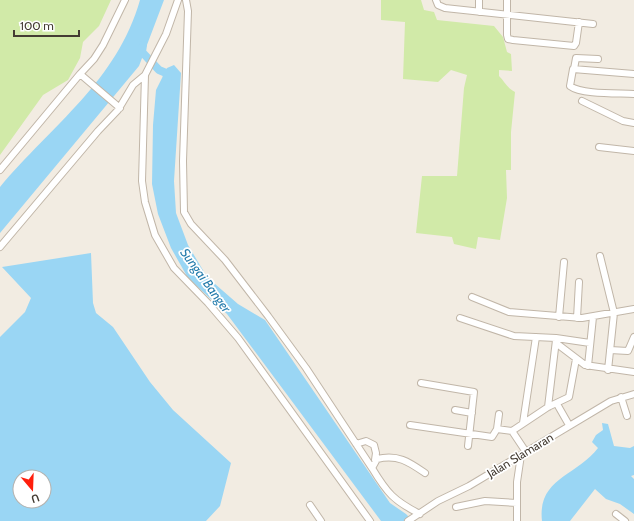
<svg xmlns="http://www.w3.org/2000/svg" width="634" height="521" font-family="Cabin,sans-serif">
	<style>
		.green { fill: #d1eaa8 }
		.water { fill: #9ad6f4; fill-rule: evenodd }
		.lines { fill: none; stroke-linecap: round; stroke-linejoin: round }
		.river { stroke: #9ad6f4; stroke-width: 8 }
		.minor-casing { stroke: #c1b6a8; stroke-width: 8 }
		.minor { stroke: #fff; stroke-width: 6 }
		.labels { text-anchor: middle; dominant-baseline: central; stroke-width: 3.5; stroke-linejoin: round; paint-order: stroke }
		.street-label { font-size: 12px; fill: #443c33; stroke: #fff }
		.water-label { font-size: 13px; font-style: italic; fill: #267dad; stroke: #fff }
	</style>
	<rect width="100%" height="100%" fill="#f2ece2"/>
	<path class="green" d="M0,0H111L99,26L83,42L80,58L68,80L43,95L0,155Z
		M381,0H421L424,10L434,12L437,20L494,26L503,37L507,52L511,54L512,71L499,70V76C505,82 507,88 515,92L511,132V170H506L507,198L500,240L478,237L476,249L454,244L452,237L416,233L422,176H457L464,88L467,75L451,70L438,82L403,79L405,22L381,20Z"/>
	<path class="water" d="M140,0H164L139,66L0,233V187C52,125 117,81 140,0Z
		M174,65L181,73L174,181L176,213L188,245L207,277L238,304L265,320L390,503L406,514L413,521H381L227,314L188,278L171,248L158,214L152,184L153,125L156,90L167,68Z
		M91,253L93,303L96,313L113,327L150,382L173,410L231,463L220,506L206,521H0V337L25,312L31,298L2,267ZM20,477H44V501H20Z
		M602,423L608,424L614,446L630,448L634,446V475L631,476L634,479V514L620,504L606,499L595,489L570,521H542C537,478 577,476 598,448L592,442L596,435L603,430Z"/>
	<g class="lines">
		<path class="river" d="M143,45L142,52L159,70L166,73L168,81"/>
		<defs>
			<path id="minor" d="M178,0L166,34L145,75L142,181L145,202L155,235L174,268L208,303L238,338L370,521
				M186,0L188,11L183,161L184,212L191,224L225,260L268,316L306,368L372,468
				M436,0L438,5L445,8L593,24
				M507,0V35L508,39L513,40L574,46L576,43L579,22
				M479,12V0
				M574,69L576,58L598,59
				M80,74L94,59L103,45L125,0
				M634,74L573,69L570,86C582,95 619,93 634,94
				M582,101L623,121L634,123
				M599,147L634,151
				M0,170L80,74L120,108
				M0,247L98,131L118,110L133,85L145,75
				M600,256L614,313L608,370
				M472,297L509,312L582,318L634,309
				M559,317L564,262
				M460,318L514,336L556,338L590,343
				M577,318L579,282
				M556,343L585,365L634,372
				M610,350L628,351L634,337
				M588,366L593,317
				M421,383L474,392L468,446
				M621,397L627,416
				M557,404L569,425
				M548,407L556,340
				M455,410L472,413
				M523,423L536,337
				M410,425L492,437L497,429L512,431
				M497,429L499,414
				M356,444L366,441L374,445L376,453L375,460
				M526,452L512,431L548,407L569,397L576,359
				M310,505L321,521
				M456,507L485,501L517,503
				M420,514C394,501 387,493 372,468L377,459C398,454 409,462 425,473
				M616,514L625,521
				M408,521L438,501L469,486L611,401L634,394
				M517,521V482L521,455"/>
		</defs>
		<use href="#minor" class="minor-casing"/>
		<use href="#minor" class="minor"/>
	</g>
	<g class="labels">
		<g class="street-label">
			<text transform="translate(520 455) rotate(-31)">Jalan Slamaran</text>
		</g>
		<g class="water-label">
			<text transform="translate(206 280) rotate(54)">Sungai Banger</text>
		</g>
	</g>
	<g transform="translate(32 489) rotate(161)"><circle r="19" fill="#ffffff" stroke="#b4b1ad"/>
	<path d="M0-3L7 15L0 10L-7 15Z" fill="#ff1f0d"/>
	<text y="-6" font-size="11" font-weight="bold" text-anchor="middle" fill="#443c33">U</text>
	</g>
	<path d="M14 30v6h65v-6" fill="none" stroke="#443c33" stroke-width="2"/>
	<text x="20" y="30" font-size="12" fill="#443c33" stroke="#ffffff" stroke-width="3" paint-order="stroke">100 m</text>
</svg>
